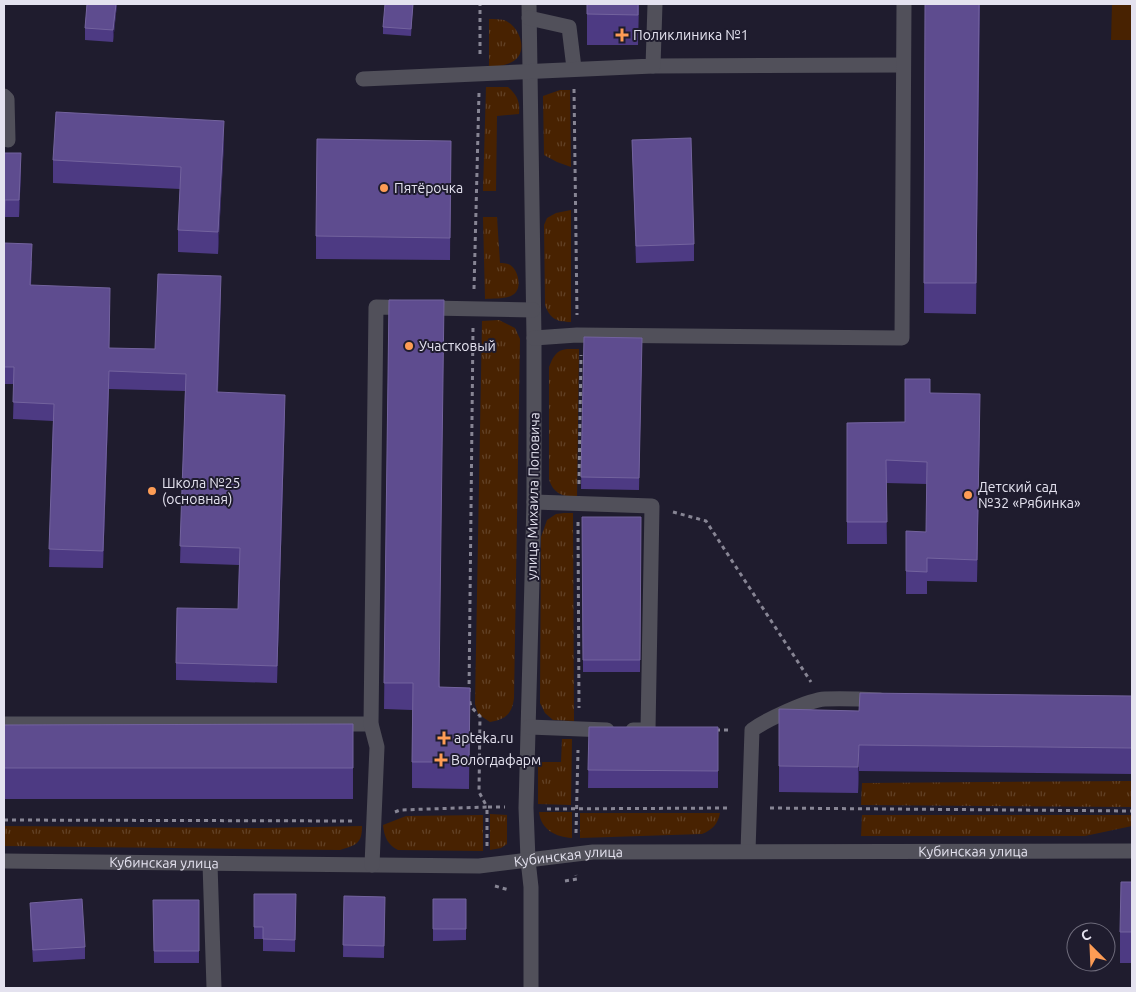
<svg xmlns="http://www.w3.org/2000/svg" width="1136" height="992" font-family="Ubuntu,sans-serif">
	<style>
		.grass { fill: url(#grass-tufts) }
		.park { fill: #482201 }
		.lines { fill: none; stroke-linecap: round; stroke-linejoin: round }
		.path { stroke: #878594; stroke-width: 3; stroke-dasharray: 4 4; stroke-linecap: butt }
		.minor { stroke: #51505a; stroke-width: 15 }
		.wall { fill: #4d3a83 }
		.shaded-wall { fill: #34265c }
		.building { fill: #5e4c8f; stroke: #73639e }
		.poi-dot { fill: #fd9c55; stroke: #1f1c2e; stroke-width: 2 }
		.labels { text-anchor: middle; dominant-baseline: central; stroke-width: 4; stroke-linejoin: round; paint-order: stroke }
		.poi-label { font-size: 14px; fill: #e4e2ef; stroke: #1f1c2e; text-anchor: start }
		.street-label { font-size: 14px; fill: #e4e2ef; stroke: #1f1c2e }
	</style>
	<defs>
		<pattern id="grass-tufts" width="24" height="20" patternUnits="userSpaceOnUse" patternTransform="scale(1.25)"><rect width="24" height="20" fill="#482201"/><path d="M3 7l-1-3M5 7V3M7 7l1-3M15 17l-1-3M17 17v-4M19 17l1-3" fill="none" stroke="#624226"/></pattern>
	</defs>
	<rect width="100%" height="100%" fill="#1f1c2e"/>
	<path class="grass" d="M489,19C494,19 499,19 504,20C517,25 527,45 518,57C512,65 498,66 489,68Z
		M486,87H508C518,96 520,102 519,114L497,116L496,191H483Z
		M560,90H570L571,167L557,162L544,155L543,96Z
		M571,210V322C557,322 550,319 545,305L544,225L547,218L556,213Z
		M483,217H497L500,263C503,263 505,263 508,264C517,267 522,284 516,292C510,300 494,298 485,299Z
		M499,320L515,328L520,339L514,698C512,714 506,719 490,722L478,714L475,704L482,321Z
		M567,349H579L577,497C564,497 553,494 549,479V367C553,357 556,350 567,349Z
		M564,513H573L574,721L553,720L545,713L540,703L541,537L547,520L556,514Z
		M562,739H572L571,805L538,804V762H561Z
		M1132,781V807L861,805L862,783Z
		M539,812H572V838C556,837 541,830 539,812Z
		M580,813H720C718,824 712,830 702,834L580,838Z
		M490,814L507,815V844L501,848L490,850Z
		M483,815V851L398,850C388,845 384,837 383,825L406,816Z
		M862,815H1132V826L1085,836H861Z
		M4,826L259,828L362,826C362,844 356,845 340,850L4,846Z"/>
	<path class="park" d="M1112,4L1132,5V40H1111Z"/>
	<g class="lines">
		<path class="path" d="M480,54V4
			M574,89L577,315
			M474,289L479,93
			M579,484L581,355
			M673,512L706,521L811,682
			M578,522L579,708
			M469,692L473,328
			M716,730H732
			M770,808L1132,811
			M547,809L728,808
			M395,812L400,810L487,807L479,792L480,716L471,707L469,698
			M4,820L353,821
			M576,833L578,750
			M487,846V807H505
			M565,881L577,879L576,875
			M495,886L509,890"/>
		<g class="minor">
			<path d="M529,4L534,338V502L526,808L528,860L531,887V988"/>
			<path d="M529,18L569,27L574,68"/>
			<path d="M653,66L903,65"/>
			<path d="M363,79L653,66L655,4"/>
			<path d="M4,96L7,99L8,140"/>
			<path d="M534,338L577,335L902,338L904,4"/>
			<path d="M534,502L652,506L648,730H633"/>
			<path d="M4,724H371"/>
			<path d="M529,727L607,730"/>
			<path d="M748,851L752,730C766,720 808,700 825,699C843,698 862,699 880,700"/>
			<path id="s1" d="M4,861L479,866L593,852L1132,851"/>
			<path d="M210,864L214,988"/>
			<path d="M372,865L377,747L371,724L376,307L533,310"/>
		</g>
	</g>
	<path class="wall" d="M87,4H117L113,42L85,40V28Z
		M413,4L411,36L383,34V27Z
		M587,4H639L638,45H587Z
		M925,4H980L976,314L924,313Z
		M632,140L694,244V261L636,263Z
		M451,141L450,260L316,259V236Z
		M224,143L218,254L178,252V230L180,189L53,183V160Z
		M4,153L21,171L19,217H5L4,243L32,261L31,285L110,305L109,348L155,349L221,293L218,392L285,413L277,683L176,680V663L238,609L239,565L180,563L185,391L109,389L103,568L49,567L53,421L13,419L14,384H4Z
		M389,300L440,687L470,688L469,789L412,788V710L384,709Z
		M584,337L642,338L639,490L581,489Z
		M930,393L980,416L977,582L927,581V594H906V571L926,532L927,484L886,483L887,544H847V423L905,422Z
		M582,517H641L640,672H583Z
		M1132,696V774L859,771L858,793L779,792V709L859,711Z
		M353,724V799H4V725Z
		M589,727H718V788H588Z
		M1132,882V963H1120V932Z
		M254,894H296L295,952L263,951V939H254Z
		M344,896L385,897L384,958L343,957Z
		M433,899H466V940L433,941Z
		M153,900H199V963H154Z
		M30,903L85,947V959L33,962L30,915Z"/>
	<path class="shaded-wall" d="M116,4H117L113,42V30Z
		M224,121V143L218,254V232Z
		M21,153V171L19,217V200Z
		M221,276V293L217,409V392Z
		M109,371V389L103,568V551Z
		M980,394V416L977,582V560Z
		M285,395V413L277,683V666Z
		M859,745V771L858,793V767Z"/>
	<path class="building" d="M87,4H116L113,30L85,28Z
		M385,4H413L411,29L383,27Z
		M587,4H638V15L587,14Z
		M925,4H979L976,283H924Z
		M56,112L224,121L218,232L178,230L181,167L53,160Z
		M691,138L694,244L636,246L632,140Z
		M317,139L451,141L450,238L316,236Z
		M4,153H21L19,200H5L4,237Z
		M4,243L32,244L30,285L110,288L109,348L155,349L158,274L221,276L217,392L285,395L277,666L176,663L177,608L238,609L240,548L180,546L186,374L109,371L103,551L49,549L54,404L13,402L14,367H4Z
		M389,300H444L439,687L470,688L469,762H412L413,683H384Z
		M584,337L642,338L639,478L581,477Z
		M905,379H930V393L980,394L977,560L927,558V572L906,571V531L926,532L927,462L886,460L887,522H847V423L905,422Z
		M582,517H641L640,660H583Z
		M860,693L1132,696V748L859,745L858,767L779,766V709L859,711Z
		M353,724V768H4V725Z
		M589,727H718V771L588,770Z
		M1121,882H1132V932H1120Z
		M254,894H296L295,940L263,939V927H254Z
		M344,896L385,897L384,946L343,945Z
		M82,899L85,947L33,950L30,903Z
		M433,899H466V929H433Z
		M153,900H199V951H154Z"/>
	<g class="poi-dot">
		<path d="M619.5 27.5h5v5h5v5h-5v5h-5v-5h-5v-5h5z"/>
		<circle cx="384" cy="188" r="5"/>
		<circle cx="409" cy="346" r="5"/>
		<circle cx="152" cy="491" r="5"/>
		<circle cx="968" cy="495" r="5"/>
		<path d="M441.5 730.5h5v5h5v5h-5v5h-5v-5h-5v-5h5z"/>
		<path d="M438.5 752.5h5v5h5v5h-5v5h-5v-5h-5v-5h5z"/>
	</g>
	<g class="labels">
		<g class="poi-label">
			<text x="633" y="35">Поликлиника №1</text>
			<text x="394" y="188">Пятёрочка</text>
			<text x="419" y="346">Участковый</text>
			<text x="162" y="483">Школа №25<tspan x="162" dy="16">(основная)</tspan></text>
			<text x="978" y="487">Детский сад<tspan x="978" dy="16">№32 «Рябинка»</tspan></text>
			<text x="454" y="738">apteka.ru</text>
			<text x="451" y="760">Вологдафарм</text>
		</g>
		<g class="street-label">
			<text transform="translate(533 496) rotate(-89)">улица Михаила Поповича</text>
			<text stroke="none"><textPath href="#s1" startOffset="970">Кубинская улица</textPath></text>
			<text stroke="none"><textPath href="#s1" startOffset="565">Кубинская улица</textPath></text>
			<text stroke="none"><textPath href="#s1" startOffset="160">Кубинская улица</textPath></text>
		</g>
	</g>
	<rect width="1136" height="992" fill="none" stroke="#e4e2ef" stroke-width="10"/>
	<g transform="translate(1091 947) rotate(336)"><circle r="24" fill="#1f1c2e" stroke="#6e6b7b"/>
	<path d="M0-4L9 19L0 12L-9 19Z" fill="#fd9c55"/>
	<text y="-8" font-size="14" font-weight="bold" text-anchor="middle" fill="#e4e2ef">С</text>
	</g>
</svg>
